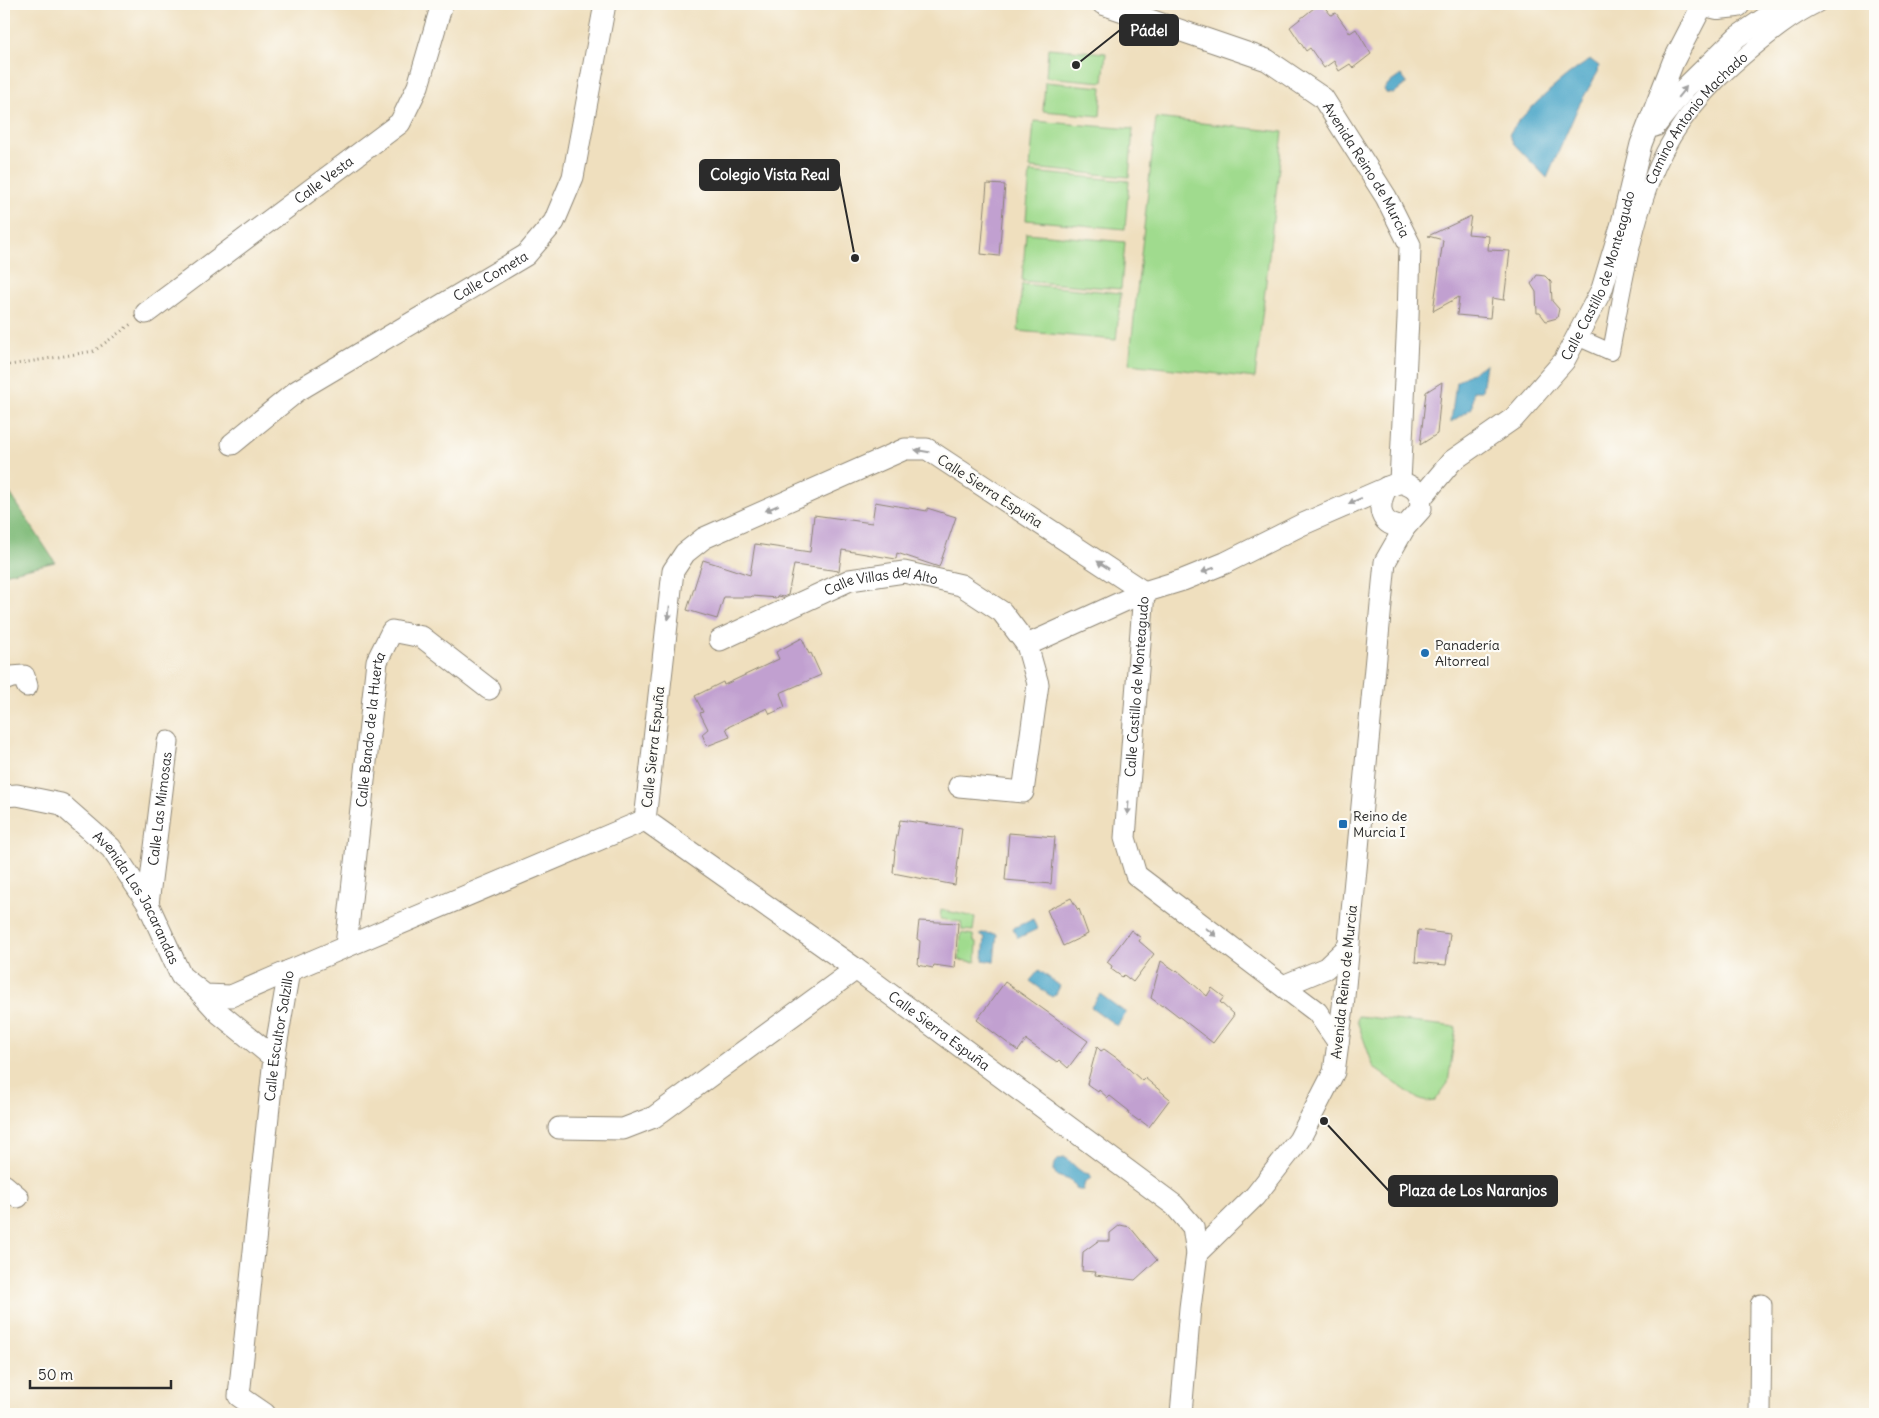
<svg xmlns="http://www.w3.org/2000/svg" width="1879" height="1418" font-family="Delius,sans-serif">
	<style>
		.green { fill: #a0db8e; stroke: #66835c }
		.forest { fill: #80bb79; stroke: #567352 }
		.water { fill: #49a5c7; stroke: #3a6879 }
		.building { fill: #c1a0d0 }
		.lines { fill: none; stroke-linecap: round; stroke-linejoin: round }
		.pedestrian-casing { stroke: #8d8574; stroke-width: 18 }
		.minor-casing { stroke: #8d8574; stroke-width: 23 }
		.tertiary-casing { stroke: #8d8574; stroke-width: 28 }
		.path { stroke: #8d8574; stroke-width: 3; stroke-dasharray: 1 4; stroke-linecap: butt }
		.pedestrian { stroke: #fff; stroke-width: 16 }
		.minor { stroke: #fff; stroke-width: 21 }
		.tertiary { stroke: #fff; stroke-width: 26 }
		.oneway { fill: #a0a0a0 }
		.poi-dot { fill: #1f6fb2; stroke: #fdfcf7; stroke-width: 2 }
		.labels { text-anchor: middle; dominant-baseline: central; stroke-width: 4.5; stroke-linejoin: round; paint-order: stroke }
		.street-label { font-size: 14px; fill: #2b2b2b; stroke: #fdfcf7 }
		.poi-label { font-size: 14px; fill: #2b2b2b; stroke: #fdfcf7; text-anchor: start }
		.leader { fill: none; stroke: #2b2b2b; stroke-width: 2 }
		.callout-dot { fill: #2b2b2b; stroke: #fdfcf7; stroke-width: 2 }
		.callout { fill: #2b2b2b; stroke: #2b2b2b; stroke-width: 2 }
		.callout-label { font-size: 15px; text-anchor: middle; font-weight: bold; fill: #fff }
	</style>
	<rect width="100%" height="100%" fill="#fdfcf7"/>
	<filter id="ink" filterUnits="userSpaceOnUse"><feTurbulence type="fractalNoise" baseFrequency=".02" numOctaves="2"/><feDisplacementMap in="SourceGraphic" scale="10" xChannelSelector="R" yChannelSelector="G"/><feConvolveMatrix kernelMatrix="1 2 1 2 8 2 1 2 1" color-interpolation-filters="sRGB"/></filter>
	<filter id="wash" filterUnits="userSpaceOnUse"><feTurbulence type="fractalNoise" baseFrequency=".0096" numOctaves="4" result="noise"/><feDisplacementMap in="SourceGraphic" scale="20" xChannelSelector="R" yChannelSelector="G"/><feGaussianBlur stdDeviation="1.12" result="paint"/><feColorMatrix in="noise" values="0 0 0 0 0 0 0 0 0 0 0 0 0 0 0 0 0 1.4 0 .05"/><feComposite in="paint" operator="in"/></filter>
	<g filter="url(#wash)">
		<rect width="100%" height="100%" fill="#efdfbe"/>
		<path class="green" d="M1048,48L1106,53L1103,82L1046,77Z
			M1045,82L1102,87L1100,116L1043,111Z
			M1156,118L1283,132L1255,378L1129,364Z
			M1034,121L1133,129L1129,177L1030,168Z
			M1030,172L1129,181L1125,229L1026,220Z
			M1026,233L1125,242L1121,289L1022,281Z
			M1022,284L1121,293L1116,340L1018,331Z
			M941,910L975,917L973,931L962,930L961,922L940,919Z
			M961,933L973,935L974,941L977,942L976,962L959,960Z
			M1358,1016L1456,1027L1448,1083L1435,1101L1427,1102L1418,1099L1374,1068L1357,1021Z"/>
		<path class="forest" d="M4,484L55,562L4,574Z"/>
		<path class="water" d="M1591,60L1599,66L1598,72L1579,105L1547,178L1514,144L1509,135C1517,117 1573,68 1591,60Z
			M1401,75L1407,83L1393,94L1386,93L1384,89L1388,84Z
			M1486,364L1482,391H1473L1472,408L1451,422L1456,382Z
			M1033,919L1037,929L1018,938L1013,928Z
			M981,933L997,934L994,962L983,960L985,937L981,936Z
			M1039,970L1060,986L1056,994L1052,997L1030,981Z
			M1100,994L1126,1013L1117,1026L1091,1007Z
			M1066,1158C1075,1165 1078,1172 1089,1174L1091,1178L1085,1182L1083,1190H1078L1070,1180L1057,1176L1054,1171C1054,1162 1057,1158 1066,1158Z"/>
		<g id="blocks">
			<path class="building" d="M1319,4H1322L1331,15L1336,13L1350,33L1356,29L1371,54L1353,68L1350,64L1339,71L1334,61L1324,68L1310,48L1306,51L1290,27Z
				M987,184L1005,185L999,256L981,254Z
				M1471,216L1468,234L1489,236L1488,250L1510,251L1504,300L1492,298L1490,318L1457,315L1459,297L1433,311L1443,240L1428,236Z
				M1537,275L1545,276L1551,282L1552,301L1559,309L1557,318L1546,321L1540,313H1537L1536,292L1531,284Z
				M1442,382L1437,434L1420,445L1426,392Z
				M875,502L927,511V508L956,517L939,567L897,553L896,559L842,550L839,571L794,565L788,595L783,597L778,596L777,598L752,596L751,597H724L717,619L687,610L703,560L750,575L755,544L810,552L814,515L872,523Z
				M802,638L809,654L811,653L821,675L780,693L785,707L770,714L767,708L726,728L730,737L707,746L702,734L708,729L700,713L703,712L695,696L723,682L724,685L779,659L776,652Z
				M900,820L962,828L955,885L893,873L895,851H894Z
				M1009,833L1055,837L1051,884L1005,880Z
				M1071,898L1078,910L1079,909L1088,934L1063,946L1047,910Z
				M919,921L958,923L955,968L934,965L933,968L918,965L920,941L917,939Z
				M1131,930L1141,938L1139,941L1154,954L1133,982L1124,975L1122,977L1111,969L1112,966L1107,962Z
				M1418,930L1450,934L1446,965L1415,962Z
				M1161,961L1176,971L1177,970L1207,996L1212,988L1224,997L1220,1002L1234,1015L1213,1043L1164,1005L1162,1006L1151,998Z
				M1005,982L1088,1041L1068,1068L1059,1060L1057,1062L1026,1040L1018,1051L977,1020Z
				M1097,1047L1101,1051L1104,1049L1118,1059L1142,1081L1145,1078L1170,1099L1149,1127L1140,1120L1139,1121L1128,1113L1129,1111L1110,1096L1108,1098L1099,1090L1098,1092L1087,1084Z
				M1120,1225L1130,1227L1157,1260L1135,1280L1095,1275L1096,1272L1082,1271L1083,1252L1098,1241H1110V1233Z"/>
		</g>
	</g>
	<g filter="url(#ink)">
		<use href="#blocks" fill-opacity="0" stroke="#8d8574" stroke-width="1"/>
		<g class="lines">
			<defs>
				<g id="pedestrian">
					<path id="s1" d="M1577,337L1611,352C1622,292 1633,222 1657,167C1677,121 1711,83 1749,52C1771,34 1793,16 1818,4"/>
				</g>
				<g id="minor">
					<path id="s2" d="M1103,4L1267,60L1323,98L1386,197L1410,245L1408,318L1400,482C1415,487 1421,491 1421,509L1405,527L1385,562L1343,1007L1334,1072L1299,1140L1255,1196L1197,1253L1190,1308L1181,1414"/>
					<path d="M1655,126L1686,87L1737,37L1786,4"/>
					<path id="s3" d="M146,313L400,123L418,86L442,4"/>
					<path id="s4" d="M232,444L297,391L526,255L554,222L573,177L605,4"/>
					<path d="M1387,487C1376,507 1379,527 1405,527"/>
					<path id="s5" d="M1421,498L1452,461L1514,418L1564,361L1602,289L1622,223L1641,144L1673,62L1703,4"/>
					<path id="s6" d="M1144,592L927,449H905L704,538L685,553L673,571L645,820L856,969L1174,1205L1193,1227L1197,1253"/>
					<path id="s7" d="M720,640L850,580L904,572L961,585L1002,612L1027,645"/>
					<path d="M4,680L12,677L24,676L27,686"/>
					<path d="M959,786L1023,792L1038,684L1027,645L1144,592"/>
					<path id="s8" d="M4,796L17,795L61,804L111,848L148,904L181,976L205,995L231,996L289,971"/>
					<path id="s9" d="M148,904L168,742"/>
					<path id="s10" d="M346,946L377,661L392,631L422,637L489,689"/>
					<path d="M1283,986L1326,968L1348,947"/>
					<path d="M197,989L219,1013L274,1058"/>
					<path id="s11" d="M1338,1042L1317,1012L1136,875L1125,838L1144,592L1183,580L1225,563L1301,525L1400,482"/>
					<path d="M559,1128L623,1129L654,1117L856,969"/>
					<path d="M4,1185L18,1197"/>
					<path id="s12" d="M265,1414L239,1396L274,1058L289,971L645,820"/>
					<path d="M1760,1414L1761,1305"/>
				</g>
				<path id="tertiary" d="M1709,4L1718,6L1737,4"/>
			</defs>
			<use href="#pedestrian" class="pedestrian-casing"/>
			<use href="#minor" class="minor-casing"/>
			<use href="#tertiary" class="tertiary-casing"/>
			<path class="path" d="M4,366L94,351L131,324"/>
			<use href="#pedestrian" class="pedestrian"/>
			<use href="#minor" class="minor"/>
			<use href="#tertiary" class="tertiary"/>
		</g>
		<defs><path id="oneway-solid" d="M-6-.8H1V-3.2L6.5 0L1 3.2V.8H-6Z" transform="scale(1.25)"/></defs>
		<g class="oneway">
			<use href="#oneway-solid" transform="translate(1682 92) rotate(-51)"/>
			<use href="#oneway-solid" transform="translate(922 451) rotate(-171)"/>
			<use href="#oneway-solid" transform="translate(1355 501) rotate(156)"/>
			<use href="#oneway-solid" transform="translate(772 508) rotate(156)"/>
			<use href="#oneway-solid" transform="translate(1103 565) rotate(-147)"/>
			<use href="#oneway-solid" transform="translate(1208 570) rotate(159)"/>
			<use href="#oneway-solid" transform="translate(669 613) rotate(96)"/>
			<use href="#oneway-solid" transform="translate(1128 808) rotate(94)"/>
			<use href="#oneway-solid" transform="translate(1211 932) rotate(37)"/>
		</g>
	</g>
	<g class="poi-dot">
		<circle cx="1425" cy="653" r="5"/>
		<rect x="1338" y="819" width="10" height="10" rx="2.5"/>
	</g>
	<g class="labels">
		<g class="street-label">
			<text stroke="none"><textPath href="#s1" startOffset="291">Camino Antonio Machado</textPath></text>
			<text stroke="none"><textPath href="#s2" startOffset="325">Avenida Reino de Murcia</textPath></text>
			<text stroke="none"><textPath href="#s3" startOffset="222">Calle Vesta</textPath></text>
			<text stroke="none"><textPath href="#s4" startOffset="309">Calle Cometa</textPath></text>
			<text stroke="none"><textPath href="#s5" startOffset="292">Calle Castillo de Monteagudo</textPath></text>
			<text transform="translate(990 491) rotate(33)">Calle Sierra Espuña</text>
			<text stroke="none"><textPath href="#s7" startOffset="174">Calle Villas del Alto</textPath></text>
			<text stroke="none"><textPath href="#s11" startOffset="454">Calle Castillo de Monteagudo</textPath></text>
			<text stroke="none"><textPath href="#s10" startOffset="218">Calle Bando de la Huerta</textPath></text>
			<text transform="translate(653 747) rotate(-84)">Calle Sierra Espuña</text>
			<text stroke="none"><textPath href="#s9" startOffset="96">Calle Las Mimosas</textPath></text>
			<text stroke="none"><textPath href="#s8" startOffset="180">Avenida Las Jacarandas</textPath></text>
			<text transform="translate(1344 982) rotate(-84)">Avenida Reino de Murcia</text>
			<text stroke="none"><textPath href="#s6" startOffset="1160">Calle Sierra Espuña</textPath></text>
			<text stroke="none"><textPath href="#s12" startOffset="394">Calle Escultor Salzillo</textPath></text>
		</g>
		<g class="poi-label">
			<text x="1435" y="645">Panadería<tspan x="1435" dy="16">Altorreal</tspan></text>
			<text x="1353" y="816">Reino de<tspan x="1353" dy="16">Murcia I</tspan></text>
		</g>
	</g>
	<path class="leader" d="M1076 65L1120 30M855 258L839 175M1324 1121L1389 1191"/>
	<g class="callout-dot">
		<circle cx="1076" cy="65" r="5"/>
		<circle cx="855" cy="258" r="5"/>
		<circle cx="1324" cy="1121" r="5"/>
	</g>
	<g class="callout">
		<rect x="1120" y="15" width="58" height="30" rx="5"/>
		<rect x="700" y="160" width="139" height="30" rx="5"/>
		<rect x="1389" y="1176" width="168" height="30" rx="5"/>
	</g>
	<g class="callout-label">
		<text x="1149" y="36">Pádel</text>
		<text x="770" y="180">Colegio Vista Real</text>
		<text x="1473" y="1196">Plaza de Los Naranjos</text>
	</g>
	<rect width="1879" height="1418" fill="none" stroke="#fdfcf7" stroke-width="20"/>
	<path d="M30 1380v8h141v-8" fill="none" stroke="#2b2b2b" stroke-width="2.5"/>
	<text x="38" y="1380" font-size="15" fill="#2b2b2b" stroke="#fdfcf7" stroke-width="4" paint-order="stroke">50 m</text>
</svg>
